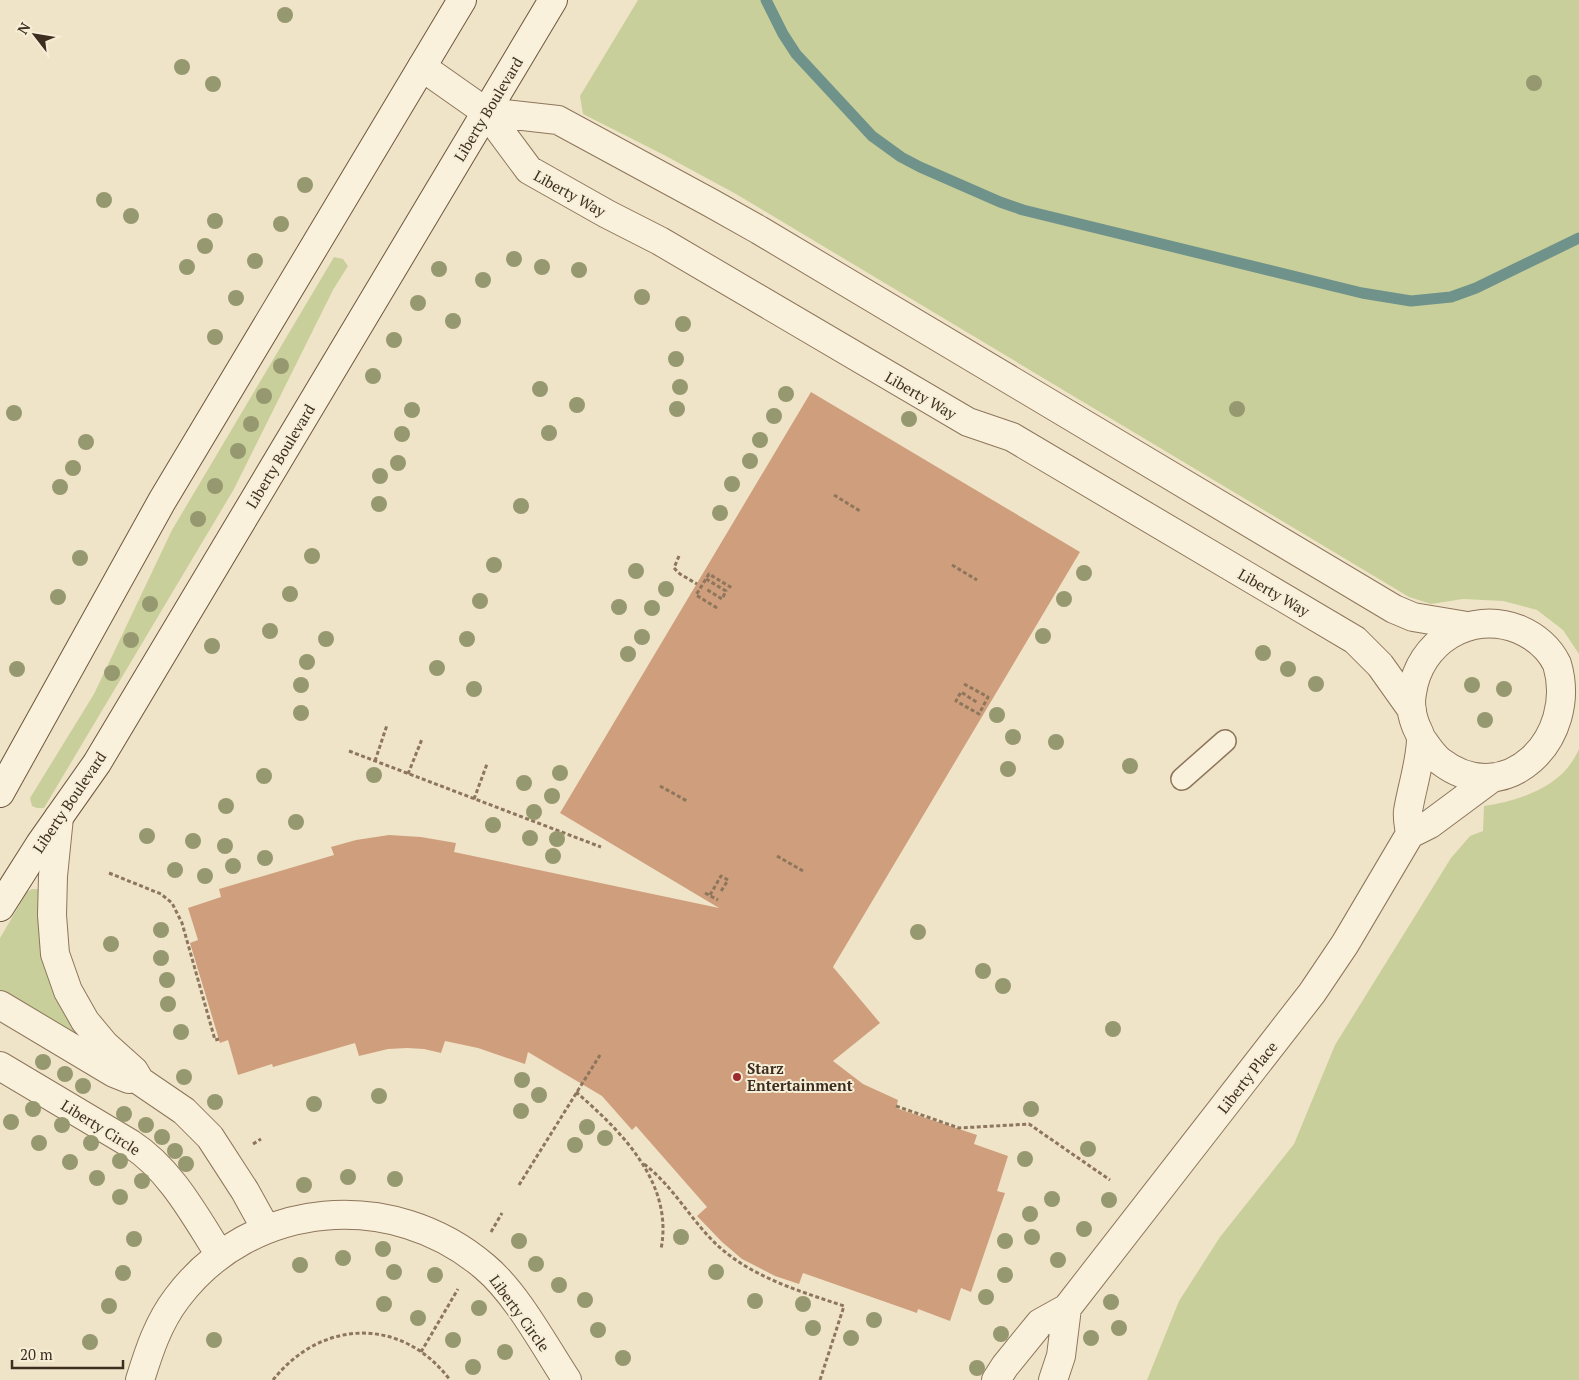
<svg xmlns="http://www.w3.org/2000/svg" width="1579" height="1380" font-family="'PT Serif',serif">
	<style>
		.green { fill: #c9cf9b }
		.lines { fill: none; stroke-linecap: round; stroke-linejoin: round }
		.stream { stroke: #6f938a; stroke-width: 11 }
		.building { fill: #cf9f7d }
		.lane-casing { stroke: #8d765c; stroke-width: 24 }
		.street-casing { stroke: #8d765c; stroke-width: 30 }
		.secondary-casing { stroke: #6f573f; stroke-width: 30 }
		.path { stroke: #8d765c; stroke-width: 3; stroke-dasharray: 4 2.5; stroke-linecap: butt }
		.lane { stroke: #faf1dc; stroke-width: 21 }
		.street { stroke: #faf1dc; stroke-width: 28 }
		.secondary { stroke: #faf1dc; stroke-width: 28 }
		.tree { fill: #96986f }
		.poi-dot { fill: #9e2a2b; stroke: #f7eed8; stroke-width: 2 }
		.labels { text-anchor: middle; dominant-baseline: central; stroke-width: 4; stroke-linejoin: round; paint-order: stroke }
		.street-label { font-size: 15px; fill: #3d2e20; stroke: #f7eed8 }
		.poi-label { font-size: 15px; font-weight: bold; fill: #3d2e20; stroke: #f7eed8; text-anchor: start }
	</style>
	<rect width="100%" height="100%" fill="#f0e4c8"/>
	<path class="green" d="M638,0H1579V654L1563,630L1537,610L1503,601L1463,599L1431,604L1409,597L736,194L664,155L583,114L580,96Z
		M334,257L343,259L348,266L333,290L234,489L44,808H37L32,806L30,798L94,694L172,530Z
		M1579,749V1380H1147L1179,1301L1220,1237L1294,1144L1335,1045L1451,858L1470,836L1483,831L1484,806C1521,800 1563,787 1579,749Z
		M32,889H38L40,891L82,1039L0,993V938L27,892Z"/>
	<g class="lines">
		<path class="stream" d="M766,0L783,34L796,54L872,136L901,157L920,167L1000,202L1023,210L1362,293L1411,301L1451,297L1476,288L1579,238"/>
	</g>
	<path class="building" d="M811,392L1080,552L833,967L880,1023L833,1061L863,1084L898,1100L896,1108L977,1135L974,1144L1008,1156L997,1191L1005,1193L971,1292L961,1288L950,1321L918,1309L917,1313L803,1273L799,1284L775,1276L742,1259L722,1242L697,1216L707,1207L636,1126L632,1130L602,1096L528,1052L525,1064L478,1048L445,1041L441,1053L424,1049L407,1048L388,1049L359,1056L355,1043L273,1067L272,1064L238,1075L228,1040L220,1043L190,943L198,940L188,908L221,897L219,889L334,855L331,847L356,840L389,835L421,837L456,843L454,852L719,908L560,813Z"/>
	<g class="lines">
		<defs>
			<path id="lane" d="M1182,779L1225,741"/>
			<path id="street" d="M422,67L486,112L529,170L607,214L660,241L968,422L1012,437L1355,640L1380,665L1412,710
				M486,112L558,120L711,203L759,230L1394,609L1413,617L1467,626
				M59,817L53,876L52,915L55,954L68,991L85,1021L105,1045L134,1071L140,1081L184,1111L210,1137L245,1191L266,1229
				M1410,834C1409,826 1407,818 1408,811C1412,787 1420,764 1421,740C1421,735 1418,731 1416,726C1412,716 1410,703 1412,693C1419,642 1470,610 1518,629C1535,636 1549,648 1557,664C1579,738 1506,812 1440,761C1432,755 1427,746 1421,738
				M0,1005L114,1073L129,1079
				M0,1066L131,1144C171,1170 195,1216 220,1255
				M140,1380C149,1351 158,1323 177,1298C251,1199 393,1188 485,1267C517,1294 544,1345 567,1380
				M996,1380L1005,1366L1040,1323L1067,1308L1312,993L1345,944L1410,834L1430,824L1492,778
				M1053,1380L1061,1356L1067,1308"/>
			<path id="secondary" d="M0,793L162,501L462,0
				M0,907L40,844L97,763L553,0"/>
		</defs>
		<use href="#lane" class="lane-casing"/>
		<use href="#street" class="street-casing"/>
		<use href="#secondary" class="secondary-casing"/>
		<path class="path" d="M834,495L860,511
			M679,556L674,568L680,574L697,584
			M952,565L977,580
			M706,579L726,591L722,599L706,589
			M717,608L696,595L709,574L732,588
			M964,684L988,697L979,714L956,701L961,692L978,703
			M349,751L601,847
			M375,761L387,725
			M408,774L422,739
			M660,786L687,801
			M474,799L487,764
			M777,856L803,871
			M109,873L161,894L172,903L182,923L215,1040L219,1039
			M705,893L718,900
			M710,895L721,876L728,880L720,893
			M576,1092C621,1131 674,1183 661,1249
			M896,1106L959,1128L1029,1124L1110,1180
			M253,1144L261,1139
			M644,1164C673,1186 690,1219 716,1244C751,1277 799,1291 844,1306L820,1380
			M519,1185L600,1055
			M491,1232L502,1213
			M421,1352L458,1289
			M273,1380C321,1319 402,1316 450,1380"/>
		<use href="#lane" class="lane"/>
		<use href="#street" class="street"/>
		<use href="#secondary" class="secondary"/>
	</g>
	<g class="tree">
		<circle cx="285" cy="15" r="8"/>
		<circle cx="182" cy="67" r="8"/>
		<circle cx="1534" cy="83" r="8"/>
		<circle cx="213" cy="84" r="8"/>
		<circle cx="305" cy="185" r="8"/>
		<circle cx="104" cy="200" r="8"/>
		<circle cx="131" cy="216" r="8"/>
		<circle cx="215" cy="221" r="8"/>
		<circle cx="281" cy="224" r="8"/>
		<circle cx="205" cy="246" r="8"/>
		<circle cx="514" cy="259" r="8"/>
		<circle cx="255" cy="261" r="8"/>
		<circle cx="187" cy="267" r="8"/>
		<circle cx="542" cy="267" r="8"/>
		<circle cx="439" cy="269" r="8"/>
		<circle cx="579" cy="270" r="8"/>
		<circle cx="483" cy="280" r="8"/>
		<circle cx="642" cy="297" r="8"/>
		<circle cx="236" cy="298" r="8"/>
		<circle cx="418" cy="303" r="8"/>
		<circle cx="453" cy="321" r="8"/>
		<circle cx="683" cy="324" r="8"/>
		<circle cx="215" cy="337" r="8"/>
		<circle cx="394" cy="340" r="8"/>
		<circle cx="676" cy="359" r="8"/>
		<circle cx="281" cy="366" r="8"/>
		<circle cx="373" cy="376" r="8"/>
		<circle cx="680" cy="387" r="8"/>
		<circle cx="540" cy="389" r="8"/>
		<circle cx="786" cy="394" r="8"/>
		<circle cx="264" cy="396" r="8"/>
		<circle cx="577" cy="405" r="8"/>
		<circle cx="677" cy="409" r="8"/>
		<circle cx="1237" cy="409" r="8"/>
		<circle cx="412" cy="410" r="8"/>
		<circle cx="14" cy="413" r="8"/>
		<circle cx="774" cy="416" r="8"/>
		<circle cx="909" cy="419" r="8"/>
		<circle cx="251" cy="424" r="8"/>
		<circle cx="549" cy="433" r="8"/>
		<circle cx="402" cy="434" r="8"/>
		<circle cx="760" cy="440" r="8"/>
		<circle cx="86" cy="442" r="8"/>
		<circle cx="238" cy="451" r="8"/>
		<circle cx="750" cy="461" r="8"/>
		<circle cx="398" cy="463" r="8"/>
		<circle cx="73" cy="468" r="8"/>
		<circle cx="380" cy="476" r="8"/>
		<circle cx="732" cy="484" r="8"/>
		<circle cx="215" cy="486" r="8"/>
		<circle cx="60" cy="487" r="8"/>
		<circle cx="379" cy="504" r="8"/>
		<circle cx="521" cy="506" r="8"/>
		<circle cx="720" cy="513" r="8"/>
		<circle cx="198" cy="519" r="8"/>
		<circle cx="312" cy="556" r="8"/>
		<circle cx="80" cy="558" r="8"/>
		<circle cx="494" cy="565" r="8"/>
		<circle cx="636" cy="571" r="8"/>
		<circle cx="1084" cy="573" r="8"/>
		<circle cx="666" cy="589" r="8"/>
		<circle cx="290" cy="594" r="8"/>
		<circle cx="58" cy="597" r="8"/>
		<circle cx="1064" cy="599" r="8"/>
		<circle cx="480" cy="601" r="8"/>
		<circle cx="150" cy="604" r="8"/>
		<circle cx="619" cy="607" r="8"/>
		<circle cx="652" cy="608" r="8"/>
		<circle cx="270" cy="631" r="8"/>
		<circle cx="1043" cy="636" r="8"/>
		<circle cx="642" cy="637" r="8"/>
		<circle cx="326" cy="639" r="8"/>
		<circle cx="467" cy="639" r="8"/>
		<circle cx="131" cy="640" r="8"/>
		<circle cx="212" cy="646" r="8"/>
		<circle cx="1263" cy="653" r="8"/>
		<circle cx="628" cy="654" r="8"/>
		<circle cx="307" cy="662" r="8"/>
		<circle cx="437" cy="668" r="8"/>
		<circle cx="17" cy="669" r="8"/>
		<circle cx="1288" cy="669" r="8"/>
		<circle cx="112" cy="673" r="8"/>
		<circle cx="1316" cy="684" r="8"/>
		<circle cx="301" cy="685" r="8"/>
		<circle cx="1472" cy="685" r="8"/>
		<circle cx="474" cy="689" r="8"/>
		<circle cx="1504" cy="689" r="8"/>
		<circle cx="301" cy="713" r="8"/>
		<circle cx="997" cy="715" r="8"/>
		<circle cx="1485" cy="720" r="8"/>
		<circle cx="1013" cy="737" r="8"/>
		<circle cx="1056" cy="742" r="8"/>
		<circle cx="1130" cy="766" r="8"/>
		<circle cx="1008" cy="769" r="8"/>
		<circle cx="560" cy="773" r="8"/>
		<circle cx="374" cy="775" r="8"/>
		<circle cx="264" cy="776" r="8"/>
		<circle cx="524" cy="783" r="8"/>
		<circle cx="552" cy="796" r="8"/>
		<circle cx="226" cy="806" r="8"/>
		<circle cx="534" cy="812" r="8"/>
		<circle cx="296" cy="822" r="8"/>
		<circle cx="493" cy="825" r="8"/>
		<circle cx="147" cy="836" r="8"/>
		<circle cx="530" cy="838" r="8"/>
		<circle cx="557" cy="839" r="8"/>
		<circle cx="193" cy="841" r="8"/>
		<circle cx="225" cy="846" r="8"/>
		<circle cx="553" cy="856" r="8"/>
		<circle cx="265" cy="858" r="8"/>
		<circle cx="233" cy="866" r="8"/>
		<circle cx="175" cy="870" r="8"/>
		<circle cx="205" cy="876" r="8"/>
		<circle cx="161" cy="930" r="8"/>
		<circle cx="918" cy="932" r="8"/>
		<circle cx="111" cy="944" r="8"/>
		<circle cx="161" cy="958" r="8"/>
		<circle cx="983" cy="971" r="8"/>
		<circle cx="167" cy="980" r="8"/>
		<circle cx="1003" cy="986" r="8"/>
		<circle cx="168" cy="1004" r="8"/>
		<circle cx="1113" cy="1029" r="8"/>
		<circle cx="181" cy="1032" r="8"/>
		<circle cx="43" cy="1062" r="8"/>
		<circle cx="65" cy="1074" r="8"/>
		<circle cx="184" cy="1077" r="8"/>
		<circle cx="522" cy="1080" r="8"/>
		<circle cx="83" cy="1086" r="8"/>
		<circle cx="539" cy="1095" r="8"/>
		<circle cx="379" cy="1096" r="8"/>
		<circle cx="215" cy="1102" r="8"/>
		<circle cx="314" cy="1104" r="8"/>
		<circle cx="33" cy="1109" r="8"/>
		<circle cx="1031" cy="1109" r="8"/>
		<circle cx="521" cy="1111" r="8"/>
		<circle cx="124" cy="1114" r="8"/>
		<circle cx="11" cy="1122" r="8"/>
		<circle cx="62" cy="1125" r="8"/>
		<circle cx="146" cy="1125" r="8"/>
		<circle cx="587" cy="1127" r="8"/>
		<circle cx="162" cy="1137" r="8"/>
		<circle cx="605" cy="1138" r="8"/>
		<circle cx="39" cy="1143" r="8"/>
		<circle cx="91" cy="1143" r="8"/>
		<circle cx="575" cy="1145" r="8"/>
		<circle cx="1088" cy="1149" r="8"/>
		<circle cx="175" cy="1151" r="8"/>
		<circle cx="1025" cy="1159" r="8"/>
		<circle cx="120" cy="1161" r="8"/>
		<circle cx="70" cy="1162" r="8"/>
		<circle cx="186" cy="1164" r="8"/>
		<circle cx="348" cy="1177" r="8"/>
		<circle cx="97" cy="1178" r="8"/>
		<circle cx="395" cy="1179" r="8"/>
		<circle cx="142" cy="1181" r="8"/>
		<circle cx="304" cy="1185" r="8"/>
		<circle cx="120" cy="1197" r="8"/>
		<circle cx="1052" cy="1199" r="8"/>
		<circle cx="1109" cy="1200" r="8"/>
		<circle cx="1030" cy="1214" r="8"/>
		<circle cx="1084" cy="1229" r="8"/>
		<circle cx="681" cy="1237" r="8"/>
		<circle cx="1032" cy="1237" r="8"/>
		<circle cx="134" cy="1239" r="8"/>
		<circle cx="519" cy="1241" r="8"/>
		<circle cx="1005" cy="1241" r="8"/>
		<circle cx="383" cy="1249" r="8"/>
		<circle cx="343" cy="1258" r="8"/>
		<circle cx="1058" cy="1260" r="8"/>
		<circle cx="536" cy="1264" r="8"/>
		<circle cx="300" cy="1265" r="8"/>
		<circle cx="394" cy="1272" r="8"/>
		<circle cx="716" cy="1272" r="8"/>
		<circle cx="123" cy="1273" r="8"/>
		<circle cx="435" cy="1275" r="8"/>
		<circle cx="1005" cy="1275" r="8"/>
		<circle cx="559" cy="1285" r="8"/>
		<circle cx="986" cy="1297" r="8"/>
		<circle cx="585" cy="1300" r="8"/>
		<circle cx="755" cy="1301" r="8"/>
		<circle cx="1111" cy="1302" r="8"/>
		<circle cx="384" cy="1304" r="8"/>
		<circle cx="803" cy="1304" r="8"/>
		<circle cx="109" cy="1306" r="8"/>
		<circle cx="479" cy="1308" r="8"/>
		<circle cx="418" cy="1318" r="8"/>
		<circle cx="874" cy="1320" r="8"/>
		<circle cx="813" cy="1328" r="8"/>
		<circle cx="1119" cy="1328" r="8"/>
		<circle cx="598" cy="1330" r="8"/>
		<circle cx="1001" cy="1334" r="8"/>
		<circle cx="851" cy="1338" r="8"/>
		<circle cx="1091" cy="1338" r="8"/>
		<circle cx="214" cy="1340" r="8"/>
		<circle cx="453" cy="1340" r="8"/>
		<circle cx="90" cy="1342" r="8"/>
		<circle cx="505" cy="1352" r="8"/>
		<circle cx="623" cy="1358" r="8"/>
		<circle cx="473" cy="1367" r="8"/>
		<circle cx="977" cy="1368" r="8"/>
	</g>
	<circle class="poi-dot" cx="737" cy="1077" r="5"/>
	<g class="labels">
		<g class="street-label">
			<text transform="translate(488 109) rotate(-59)">Liberty Boulevard</text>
			<text transform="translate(570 193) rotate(29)">Liberty Way</text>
			<text transform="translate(921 395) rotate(30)">Liberty Way</text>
			<text transform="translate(280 456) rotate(-59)">Liberty Boulevard</text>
			<text transform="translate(1274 592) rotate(30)">Liberty Way</text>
			<text transform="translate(69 802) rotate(-56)">Liberty Boulevard</text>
			<text transform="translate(1247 1077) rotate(-52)">Liberty Place</text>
			<text transform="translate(101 1127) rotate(32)">Liberty Circle</text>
			<text transform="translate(520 1313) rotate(54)">Liberty Circle</text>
		</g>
		<g class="poi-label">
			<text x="747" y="1068">Starz<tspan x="747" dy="17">Entertainment</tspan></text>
		</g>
	</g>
	<g transform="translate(35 35) rotate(301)" stroke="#f7eed8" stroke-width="4" paint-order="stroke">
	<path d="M0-4L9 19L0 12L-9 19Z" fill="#3d2e20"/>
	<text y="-8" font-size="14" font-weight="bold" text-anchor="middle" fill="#3d2e20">N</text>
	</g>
	<path d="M12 1360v8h111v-8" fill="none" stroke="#3d2e20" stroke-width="2.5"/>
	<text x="20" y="1360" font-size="15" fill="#3d2e20" stroke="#f7eed8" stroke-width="4" paint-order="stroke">20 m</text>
</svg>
